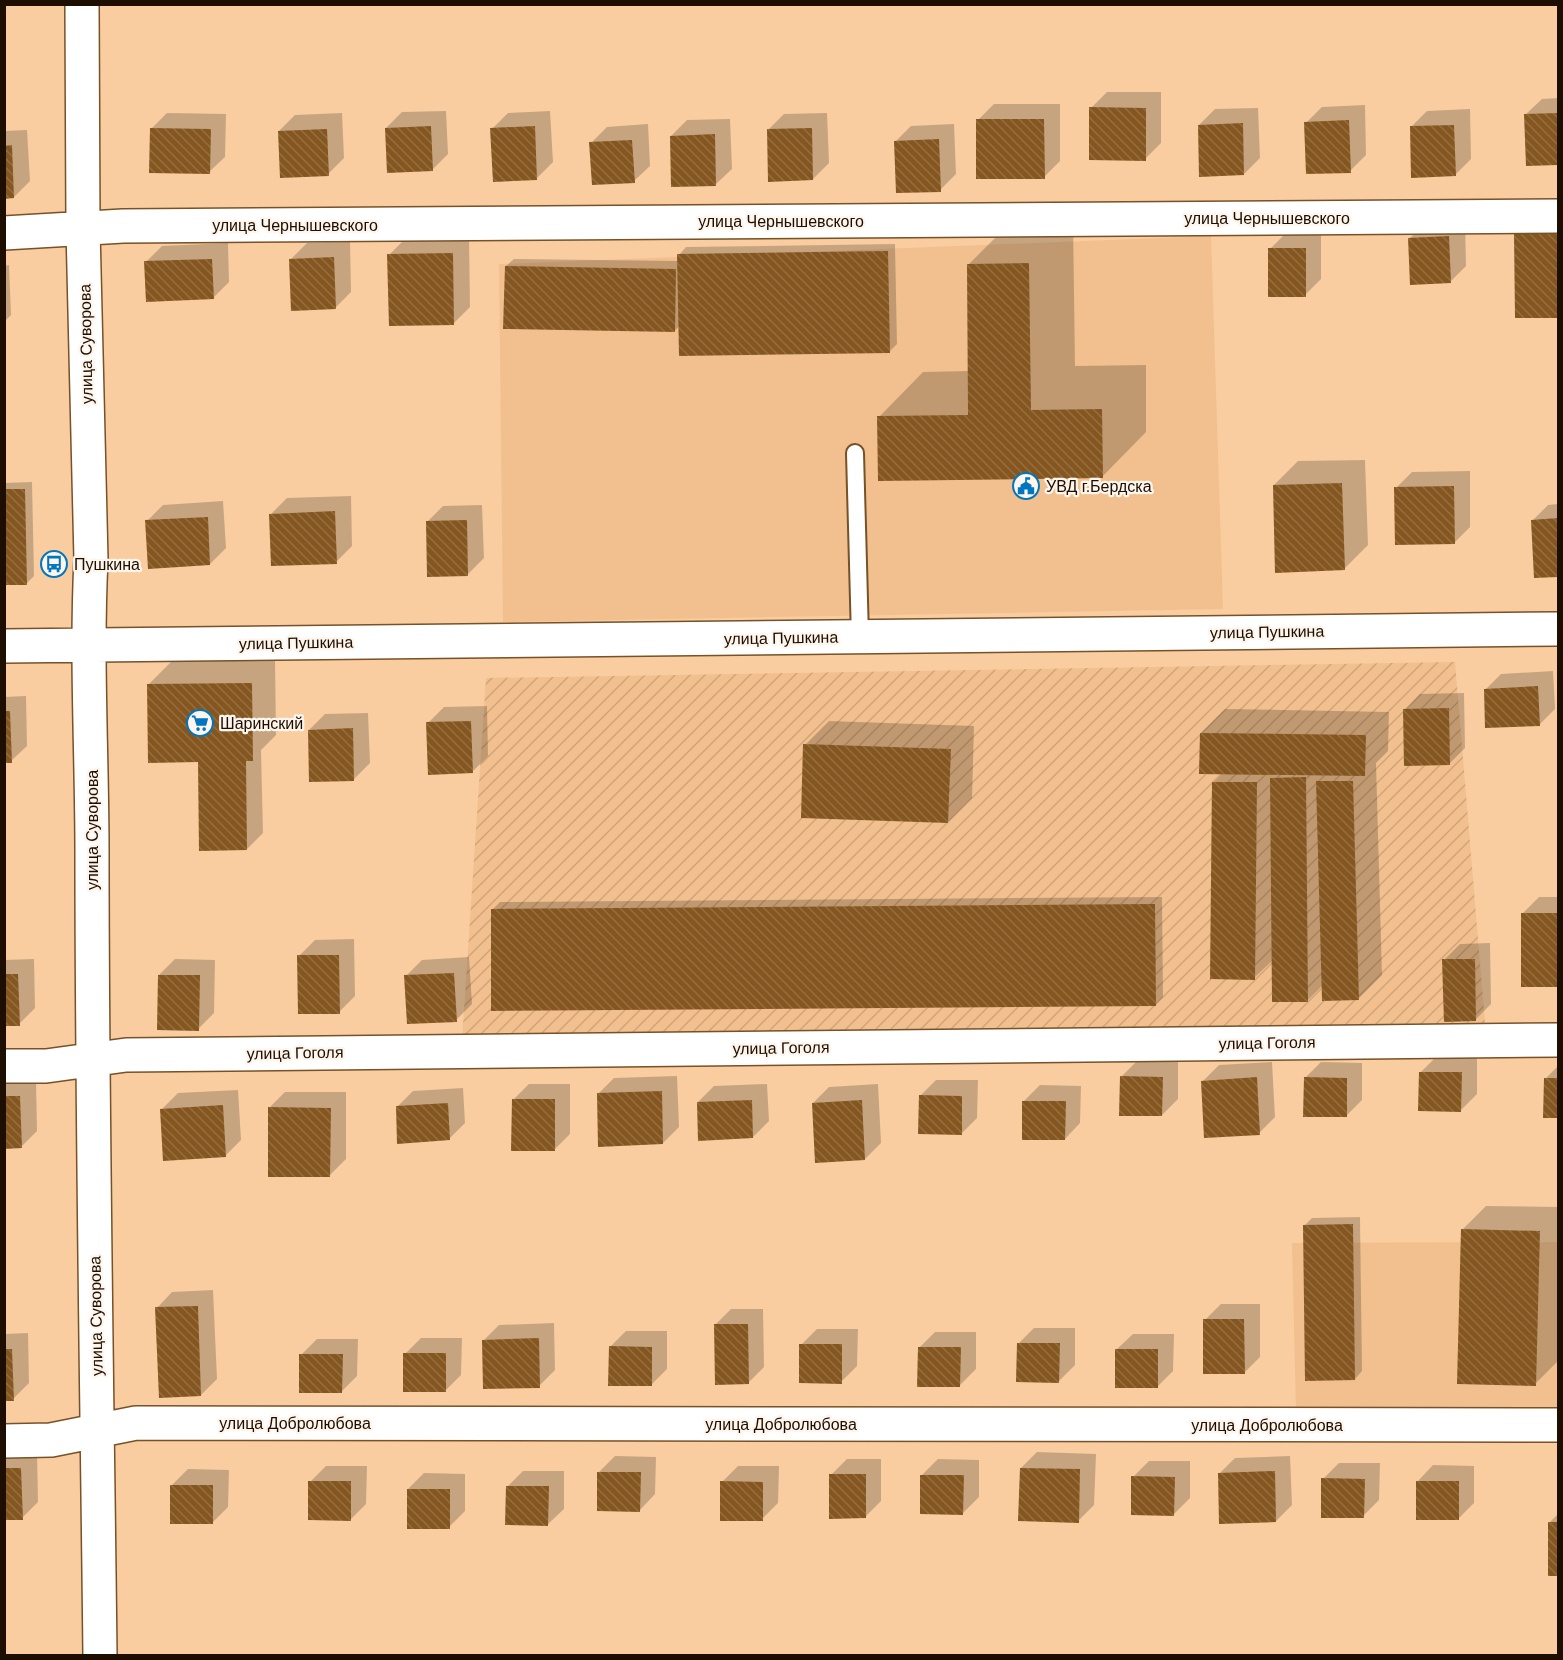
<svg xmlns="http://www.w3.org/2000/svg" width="1563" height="1660" font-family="Helvetica,sans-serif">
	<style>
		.built { fill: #f2c08e }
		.industrial { fill: url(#industrial-furrows) }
		.shadow { fill: #0003 }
		.building { fill: url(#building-back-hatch) }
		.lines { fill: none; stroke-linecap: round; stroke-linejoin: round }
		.service-casing { stroke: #775127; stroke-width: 20 }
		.minor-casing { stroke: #775127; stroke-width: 36 }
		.service { stroke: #fff; stroke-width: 16 }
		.minor { stroke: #fff; stroke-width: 33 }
		.labels { text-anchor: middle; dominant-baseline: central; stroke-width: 4.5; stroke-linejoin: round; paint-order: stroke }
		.street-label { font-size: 16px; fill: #1d0e01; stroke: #fef5ec }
		.poi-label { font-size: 16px; fill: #1d0e01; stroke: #fef5ec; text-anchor: start }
	</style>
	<defs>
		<pattern id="industrial-furrows" width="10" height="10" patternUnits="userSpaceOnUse" patternTransform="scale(1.5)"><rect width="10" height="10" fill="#f2c08e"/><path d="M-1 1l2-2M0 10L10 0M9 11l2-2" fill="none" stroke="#cfa479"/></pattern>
		<pattern id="building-back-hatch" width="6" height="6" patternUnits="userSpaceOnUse" patternTransform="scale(1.5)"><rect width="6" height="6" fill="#86561f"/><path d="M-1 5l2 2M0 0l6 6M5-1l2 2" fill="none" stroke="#936e44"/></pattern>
	</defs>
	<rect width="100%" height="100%" fill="#f9cda0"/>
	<path class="built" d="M1211,236L1223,609L503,622L499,264Z
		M1558,1242V1410L1296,1412L1292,1243Z"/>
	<path class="industrial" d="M1455,662L1486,1035L461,1055L486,678Z"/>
	<path class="shadow" d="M1107,92H1161V143L1145,159L1091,108Z
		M1558,98V163L1527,164L1526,114L1542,99Z
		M994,104H1060V161L1044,177L978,120Z
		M1365,105L1366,155L1350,171L1306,123L1322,107Z
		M1258,108L1260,158L1244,174L1199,125L1215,109Z
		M1470,109L1471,159L1455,175L1411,127L1427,111Z
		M446,111L448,154L432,170L386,128L402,112Z
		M550,111L553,162L537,178L492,129L508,113Z
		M167,113L226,114L225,157L209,172L151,129Z
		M342,113L344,158L328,174L279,131L295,115Z
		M827,113L829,163L813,179L768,130L784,114Z
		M730,119L732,169L716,184L671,136L687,120Z
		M648,124L650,166L634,181L591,143L607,127Z
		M954,124L956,174L940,190L895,142L911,126Z
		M27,130L30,181L14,197H4V131Z
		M1540,211H1558V316H1517L1516,235Z
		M1013,220H1073L1075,366L1146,365V432L1102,477L879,417L923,372L970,371L968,265Z
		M1465,221L1466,266L1450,282L1410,238L1426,223Z
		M1286,233H1321V279L1305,295L1270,249Z
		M469,238L470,307L454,323L389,255L405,239Z
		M350,242L351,292L335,308L291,259L307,243Z
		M228,243L229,282L213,298L146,262L162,246Z
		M895,244L897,344L889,352L680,326L674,331L506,266L514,259L679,261V255L686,247Z
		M9,265L11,315L4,322V266Z
		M1365,460L1368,545L1344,569L1274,485L1298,461Z
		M1470,471V527L1454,543L1396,488L1412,472Z
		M32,482L34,576L26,584H4V483Z
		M351,496L352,546L336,562L271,514L287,498Z
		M223,501L226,548L210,564L147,521L163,505Z
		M1558,504V575L1536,577L1532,521L1548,505Z
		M482,505L484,558L468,574L427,522L443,506Z
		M275,659L276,735L261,750L263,833L247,849L199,763L148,685L172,661Z
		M1553,671L1555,709L1539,725L1485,690L1501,674Z
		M1464,693L1465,748L1449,764L1405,710L1420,694Z
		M26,696L27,746L11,761L4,762V697Z
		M487,706L488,756L472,772L428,723L444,707Z
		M1225,709L1389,712L1388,751L1376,763L1382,975L1358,999L1323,985L1307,1001L1273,960L1254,978L1214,782L1223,773L1201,733Z
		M368,713L370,763L354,779L309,730L325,714Z
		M829,721L974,726L972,798L948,822L805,745Z
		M1162,897L1163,997L1155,1005L492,910L500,902Z
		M1539,897H1558V986H1522L1523,913Z
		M354,939L355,996L339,1012L299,956L315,940Z
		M1490,943L1491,1004L1475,1020L1444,960L1460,944Z
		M469,957L472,1004L456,1020L406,976L422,960Z
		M34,959L35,1008L19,1024L4,1025V960Z
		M175,959L215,960L214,1013L198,1029L159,975Z
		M1436,1057H1477V1094L1461,1110L1420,1073Z
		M1137,1061L1178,1062V1099L1162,1115L1121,1077Z
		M1272,1062L1275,1117L1259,1133L1203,1081L1219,1065Z
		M1321,1062L1362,1063V1100L1346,1116L1305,1078Z
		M1558,1066V1116H1545V1079Z
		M677,1076L679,1127L663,1143L598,1094L614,1078Z
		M936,1080H978L977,1118L961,1134L920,1096Z
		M36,1081L37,1131L21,1147H4V1082Z
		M529,1084H570V1134L554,1150L513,1100Z
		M767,1084L769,1121L753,1137L698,1102L714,1086Z
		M878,1084L881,1143L865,1159L813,1103L829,1087Z
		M1040,1085L1081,1086L1080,1123L1065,1139L1024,1101Z
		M463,1088L465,1123L449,1139L397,1107L413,1091Z
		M238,1090L241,1140L225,1156L162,1109L178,1093Z
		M285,1092H346V1159L330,1175L269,1108Z
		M1486,1206L1558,1207V1361L1535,1384L1462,1230Z
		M1360,1217L1362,1371L1355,1379L1304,1226L1312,1218Z
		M213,1290L217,1379L201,1395L157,1308L172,1292Z
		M1221,1304H1260V1357L1244,1373L1205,1320Z
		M731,1309H763L764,1367L748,1383L715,1325Z
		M554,1323L555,1370L539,1386L483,1341L499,1325Z
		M1034,1328H1075V1365L1059,1381L1018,1344Z
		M817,1329H858L857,1366L841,1382L801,1345Z
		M626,1331H667V1369L651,1385L610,1347Z
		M935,1332H976V1369L960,1385L919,1348Z
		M28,1333L29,1383L13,1399L4,1400V1334Z
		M1133,1334H1174L1173,1371L1157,1387L1117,1349Z
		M421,1338H462L461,1375L445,1391L405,1354Z
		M317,1339H358L357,1376L341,1392L301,1355Z
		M37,1452L38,1502L22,1518L4,1519V1454Z
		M1037,1452L1096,1454L1094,1505L1078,1521L1021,1468Z
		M615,1456L656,1457L655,1494L640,1510L599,1472Z
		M1290,1456L1292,1505L1276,1521L1219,1474L1235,1458Z
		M847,1459H881V1501L865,1517L831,1475Z
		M938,1459L979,1460V1497L963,1513L922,1475Z
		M1149,1461H1190V1498L1174,1514L1133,1477Z
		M1339,1463H1380L1379,1500L1363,1516L1323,1479Z
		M1433,1465L1474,1466V1503L1458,1519L1418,1481Z
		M326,1466H367L366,1504L350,1520L310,1482Z
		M738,1466H779L778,1503L762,1519L722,1482Z
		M188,1469L229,1470L228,1507L212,1523L172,1485Z
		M523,1471H564V1509L548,1524L507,1487Z
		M424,1473L465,1474V1511L449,1527L408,1489Z
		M1558,1514V1575H1550V1522Z"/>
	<path class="building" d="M1089,107L1146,108V161L1089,160Z
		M1558,113V165L1526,166L1524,114Z
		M976,119H1044L1045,179H976Z
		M1349,120L1351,173L1306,174L1304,122Z
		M1243,123L1244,175L1199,177L1198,125Z
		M1454,125L1456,176L1411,178L1410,126Z
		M431,126L433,171L387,173L385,128Z
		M535,126L537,180L493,182L490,128Z
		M150,128L211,129L210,174L149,173Z
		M812,128L813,180L768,182L767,129Z
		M327,129L329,176L280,178L278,131Z
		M715,134L716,186L671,187L670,136Z
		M939,139L941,192L896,193L894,141Z
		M632,140L635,183L592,185L589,142Z
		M12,145L14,198L4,199V146Z
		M1514,234H1558V318H1515Z
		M1449,236L1451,283L1410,285L1408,238Z
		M1268,248H1306V297H1268Z
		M888,251L890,353L679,356L677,254Z
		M453,253L454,325L389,326L387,254Z
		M334,257L336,309L291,311L289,259Z
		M212,259L214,299L146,302L144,261Z
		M1029,263L1031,410L1102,409L1103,478L878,481L877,416L968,415L967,264Z
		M505,266L676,269L675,332L503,329Z
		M1342,483L1345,570L1275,573L1273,485Z
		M1454,486L1455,544L1395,545L1394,487Z
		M4,489H25L27,585H4Z
		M335,511L337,564L271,566L269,514Z
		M208,517L210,565L148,569L145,520Z
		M1558,518V577L1534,578L1531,520Z
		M467,520L468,576L427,577L426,521Z
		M252,683L253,761H246L247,850L199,851L198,762L148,763L147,684Z
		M1538,686L1540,726L1485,728L1484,689Z
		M1449,708L1450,765L1404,766L1403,709Z
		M4,711H10L12,763H4Z
		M471,721L473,773L428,775L426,722Z
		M353,728L354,781L309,782L308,730Z
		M1200,733L1366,735L1365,776L1199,774Z
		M803,744L951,749L948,823L801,818Z
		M1306,777L1308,1002H1272L1270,778Z
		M1316,781H1353L1359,1000L1322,1001Z
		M1212,782H1257L1255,980L1210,979Z
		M1155,904L1156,1006L491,1011V909Z
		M1521,913H1558V987H1521Z
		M297,955H339L340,1014H298Z
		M1442,959H1475L1476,1021L1444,1022Z
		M454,973L457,1022L407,1024L404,975Z
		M4,974H18L20,1026H4Z
		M158,975H200L199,1031L157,1030Z
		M1419,1072H1462L1461,1112L1418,1111Z
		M1120,1076L1163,1077L1162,1116H1119Z
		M1257,1077L1260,1135L1204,1138L1201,1081Z
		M1304,1077L1347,1078V1117H1303Z
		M1544,1078H1558V1118H1543Z
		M662,1091L663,1144L598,1147L597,1093Z
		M919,1095L962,1096V1135L918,1134Z
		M4,1096H20L22,1148L4,1149Z
		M512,1099H555V1151H511Z
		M752,1100L753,1138L698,1141L697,1102Z
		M862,1100L865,1160L815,1163L812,1103Z
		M1022,1101H1066L1065,1140H1022Z
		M448,1103L450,1140L397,1144L396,1106Z
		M223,1105L226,1157L163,1161L160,1109Z
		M268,1107L331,1108L330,1177H268Z
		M1353,1224L1355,1380L1305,1381L1303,1225Z
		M1461,1229L1540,1231L1536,1386L1457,1384Z
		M198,1306L201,1396L159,1398L155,1307Z
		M1203,1319H1244L1245,1374H1203Z
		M714,1324H748L749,1384L715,1385Z
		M539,1338L540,1388L483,1389L482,1340Z
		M1017,1343H1060L1059,1383L1016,1382Z
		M799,1344H842V1384L799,1383Z
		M609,1346L652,1347V1386H608Z
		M918,1347H961L960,1387H917Z
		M4,1349H12L14,1401H4Z
		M1115,1349H1158V1388H1115Z
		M403,1353H446V1392H403Z
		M299,1354H343L342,1393H299Z
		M4,1468H21L23,1520H4Z
		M1020,1468L1080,1469L1079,1523L1018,1521Z
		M1275,1471L1276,1522L1219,1524L1218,1473Z
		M597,1472H641L640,1512L597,1511Z
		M829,1474H866V1518L829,1519Z
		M920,1475H964L963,1515L920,1514Z
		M1131,1476L1175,1477L1174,1516L1131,1515Z
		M1321,1478L1365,1479L1364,1518H1321Z
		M308,1481H351V1521L308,1520Z
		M720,1481L763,1482V1521H720Z
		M1416,1481H1459V1520H1416Z
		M170,1485H213V1524H170Z
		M506,1486H549L548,1526L505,1525Z
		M407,1489H450V1529H407Z
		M1548,1522H1558V1576H1548Z"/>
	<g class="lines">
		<defs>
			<path id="service" d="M855,453L860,637"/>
			<path id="minor" d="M82,4L83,229L91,560C86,657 92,755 92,852C92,1120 97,1388 100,1656
				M4,233L123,226L1558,216
				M4,646L1558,629
				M4,1066H46L126,1055L1558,1040
				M4,1441L51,1440L136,1423L1558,1425"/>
		</defs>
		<use href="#service" class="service-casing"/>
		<use href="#minor" class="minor-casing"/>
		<use href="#service" class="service"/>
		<use href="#minor" class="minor"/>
	</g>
	<defs>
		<symbol id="civic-ring" viewBox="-11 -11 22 22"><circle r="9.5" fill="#fef5ec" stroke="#0076c0" stroke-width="1.5"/><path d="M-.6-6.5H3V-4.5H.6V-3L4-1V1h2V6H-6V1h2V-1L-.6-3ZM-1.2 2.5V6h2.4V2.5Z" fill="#0076c0"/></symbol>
		<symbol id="bus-ring" viewBox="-11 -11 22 22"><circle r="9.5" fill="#fef5ec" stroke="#0076c0" stroke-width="1.5"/><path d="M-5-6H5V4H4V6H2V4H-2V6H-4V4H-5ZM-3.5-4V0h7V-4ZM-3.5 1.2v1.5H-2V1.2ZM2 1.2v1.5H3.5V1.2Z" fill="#0076c0"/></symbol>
		<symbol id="supermarket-ring" viewBox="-11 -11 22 22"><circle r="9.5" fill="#fef5ec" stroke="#0076c0" stroke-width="1.5"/><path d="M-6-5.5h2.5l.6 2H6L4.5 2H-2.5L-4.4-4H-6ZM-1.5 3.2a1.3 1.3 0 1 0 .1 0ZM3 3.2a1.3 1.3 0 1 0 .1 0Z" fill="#0076c0"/></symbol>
	</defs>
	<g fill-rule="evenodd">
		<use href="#civic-ring" x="1011" y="471" width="30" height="30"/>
		<use href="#bus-ring" x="39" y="549" width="30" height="30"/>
		<use href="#supermarket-ring" x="185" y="708" width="30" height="30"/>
	</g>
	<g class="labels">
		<g class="street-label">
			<text x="1267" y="218">улица Чернышевского</text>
			<text x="781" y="221">улица Чернышевского</text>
			<text x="295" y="225">улица Чернышевского</text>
			<text transform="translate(86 344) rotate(-91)">улица Суворова</text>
			<text transform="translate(1267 632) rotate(-1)">улица Пушкина</text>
			<text transform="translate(781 638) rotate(-1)">улица Пушкина</text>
			<text transform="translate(296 643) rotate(-1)">улица Пушкина</text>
			<text transform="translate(92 830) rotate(-90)">улица Суворова</text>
			<text transform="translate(1267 1043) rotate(-1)">улица Гоголя</text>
			<text transform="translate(781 1048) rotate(-1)">улица Гоголя</text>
			<text transform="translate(295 1053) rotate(-1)">улица Гоголя</text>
			<text transform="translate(96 1316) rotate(-91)">улица Суворова</text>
			<text x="295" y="1423">улица Добролюбова</text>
			<text x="781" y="1424">улица Добролюбова</text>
			<text x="1267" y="1425">улица Добролюбова</text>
		</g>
		<g class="poi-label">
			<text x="1046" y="486">УВД г.Бердска</text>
			<text x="74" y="564">Пушкина</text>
			<text x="220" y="723">Шаринский</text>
		</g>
	</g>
	<rect width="1563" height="1660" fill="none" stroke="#1d0e01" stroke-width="12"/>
</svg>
